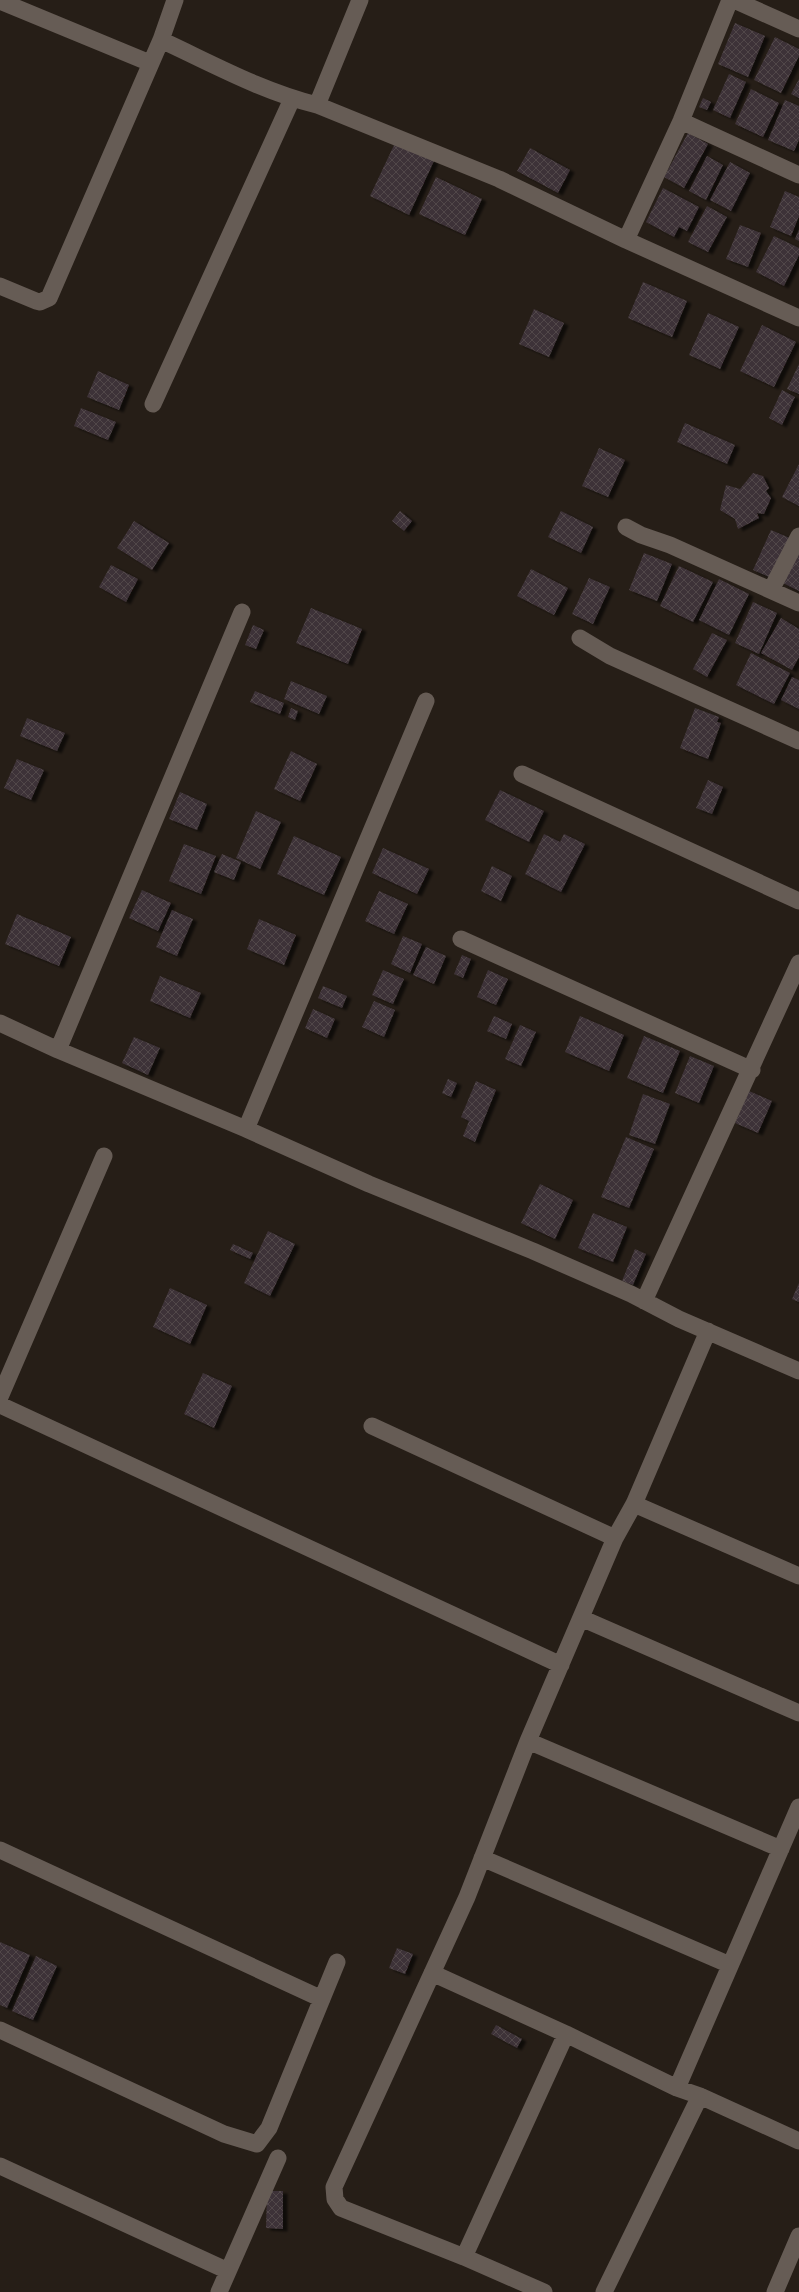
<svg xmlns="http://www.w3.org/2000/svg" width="799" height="2292" font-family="'Fira Sans',sans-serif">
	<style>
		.building { fill: url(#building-cross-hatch); filter: url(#shadow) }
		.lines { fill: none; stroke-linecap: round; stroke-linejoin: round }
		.minor { stroke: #665c55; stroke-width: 17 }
	</style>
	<defs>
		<pattern id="building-cross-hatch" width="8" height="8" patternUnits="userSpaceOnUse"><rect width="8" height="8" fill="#3e3337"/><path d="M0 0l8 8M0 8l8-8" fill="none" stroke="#51474a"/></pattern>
		<filter id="shadow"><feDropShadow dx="4.5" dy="2.5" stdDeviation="1" flood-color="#0009"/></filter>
	</defs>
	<rect width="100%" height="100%" fill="#261e17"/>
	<path class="building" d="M735,23L765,36L748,77L718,64Z
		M775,37L799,49V56L781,93L754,80Z
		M729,74L746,82L730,118L713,110Z
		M799,79V98L791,94Z
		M751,89L779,103L763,137L735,124Z
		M703,98L711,102L707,110L699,107Z
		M785,100L799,106V140L794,151L768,140Z
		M688,133L708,144L684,188L664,177Z
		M395,143L434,161L409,215L370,196Z
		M530,148L570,170L558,193L517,171Z
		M707,156L723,165L706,200L689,191Z
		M730,162L750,173L731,211L710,200Z
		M436,177L482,199L465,235L419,214Z
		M663,188L699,207L687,231L679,227L674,237L646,222Z
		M785,191L799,197V216L791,236L770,227Z
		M707,206L727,217L708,252L688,242Z
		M740,225L761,233L748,267L726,259Z
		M799,230V241L795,239Z
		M774,236L799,248V255L784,286L756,272Z
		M643,282L687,301L672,337L628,318Z
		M534,309L564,323L549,357L519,344Z
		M708,313L739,327L720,369L689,355Z
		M762,325L796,342L774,387L740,371Z
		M799,364V394L787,389Z
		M98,371L129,385L119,410L87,397Z
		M782,390L795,397L782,425L769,418Z
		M81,408L116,422L108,440L74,426Z
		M685,423L735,445L727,464L677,442Z
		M599,448L625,460L608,497L582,486Z
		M799,464V506L782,497Z
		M753,473L763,476L769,488L766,491L771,498L764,514L757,513L759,518L738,529L735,519L720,510L726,485L740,489Z
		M400,511L412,521L404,531L392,521Z
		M561,511L593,527L581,553L548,537Z
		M134,521L169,543L152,570L117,548Z
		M771,530L792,539L774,579L753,570Z
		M799,548V591L783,583Z
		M644,553L672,564L657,601L629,590Z
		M111,565L138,579L126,602L99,587Z
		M679,566L713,582L693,622L660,606Z
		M531,569L568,588L554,615L517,596Z
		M589,578L610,587L593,624L572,614Z
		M719,579L749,594L729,635L699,620Z
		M753,602L777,613L759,654L735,643Z
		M311,608L362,629L348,664L296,643Z
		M781,618L799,629V657L792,670L761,653Z
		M253,625L264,630L256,649L245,645Z
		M712,633L727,640L707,677L693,669Z
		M751,653L790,673L774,704L736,685Z
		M792,677L799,680V709L781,700Z
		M291,681L327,696L319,714L284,699Z
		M255,691L284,703L280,714L250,702Z
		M291,708L298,711L295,720L288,717Z
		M695,708L719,717L717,722L721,723L708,759L680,748Z
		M27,718L65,733L57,751L20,736Z
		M291,751L317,764L300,801L274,789Z
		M17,759L44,770L31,800L4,788Z
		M708,780L723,787L712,814L696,808Z
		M500,790L544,811L529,842L485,820Z
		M180,792L207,804L197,830L169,819Z
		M256,811L281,822L260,869L236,858Z
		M544,834L560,842L564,834L585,844L561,892L525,874Z
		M294,836L341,857L324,895L277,874Z
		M184,844L216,856L201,894L169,881Z
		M383,848L429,869L417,894L372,873Z
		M222,854L241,862L234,880L214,872Z
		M492,866L512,876L501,901L481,891Z
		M142,890L171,903L158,931L129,918Z
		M379,891L408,904L394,934L365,921Z
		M172,910L193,919L177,956L156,947Z
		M17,914L71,937L59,966L5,944Z
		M259,919L296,935L284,965L247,949Z
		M403,936L422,944L410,973L391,964Z
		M426,947L446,956L434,984L413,975Z
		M462,955L471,959L463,978L454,974Z
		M383,970L404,979L393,1004L372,995Z
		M488,970L508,979L496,1005L477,997Z
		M160,976L201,993L190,1018L150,1001Z
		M323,986L347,996L342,1008L318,998Z
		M374,1001L395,1010L384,1037L362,1027Z
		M313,1009L335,1019L327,1038L305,1028Z
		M494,1016L512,1024L506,1039L487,1031Z
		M580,1016L624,1035L609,1071L565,1052Z
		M520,1025L536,1032L521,1066L505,1059Z
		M644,1036L680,1051L663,1093L627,1078Z
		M134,1037L160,1048L148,1075L122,1063Z
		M690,1056L714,1066L699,1103L675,1093Z
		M448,1079L457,1083L451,1097L442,1093Z
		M476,1081L496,1090L475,1142L463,1136L469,1121L461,1117Z
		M749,1091L772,1101L758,1133L735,1123Z
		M643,1094L670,1104L655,1144L629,1135Z
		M626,1137L654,1149L629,1208L601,1197Z
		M540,1184L573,1200L555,1239L521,1223Z
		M593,1213L627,1227L613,1262L578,1248Z
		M268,1231L295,1244L270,1296L244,1283Z
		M233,1244L253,1253L250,1259L230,1250Z
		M635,1249L646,1254L633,1285L622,1281Z
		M799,1283V1302L792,1299Z
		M170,1288L207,1305L190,1344L153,1327Z
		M203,1373L232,1386L214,1428L184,1414Z
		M0,1942L30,1955L7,2008L0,2005Z
		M397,1948L413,1954L405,1974L389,1968Z
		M36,1956L57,1966L33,2020L12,2011Z
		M496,2025L522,2039L517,2048L491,2034Z
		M267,2191H283V2229L266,2228Z"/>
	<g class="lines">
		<path class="minor" d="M175,0L161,40C213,64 261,91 317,105L499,179L626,240L799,318
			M734,0L799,29
			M0,1L150,63
			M317,105L360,0
			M681,121L799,175
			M626,240L681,121L730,0
			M0,286L36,301L40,302L49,298L161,40
			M153,404L292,99
			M626,527L641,535L670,545L799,603
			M771,590L799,536
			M580,638L610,656L799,741
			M522,774L799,901
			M461,939L752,1070
			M0,1023L58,1050L246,1129L369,1184L533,1251L631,1294L679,1319L799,1371
			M58,1050L242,612
			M246,1129L426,701
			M644,1301L799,963
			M0,1397L104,1156
			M0,1405L561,1665
			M372,1426L615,1538
			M634,1504L799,1576
			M581,1618L799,1713
			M528,1741L781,1849
			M0,1850L322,1999
			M482,1858L730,1965
			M432,1973L566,2034L677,2088L700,2096L799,2141
			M0,2030L224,2134L257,2144L269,2128L337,1962
			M677,2088L799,1807
			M0,2166L228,2271
			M464,2257L566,2034
			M219,2292L278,2158
			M544,2292L464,2257L341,2208L335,2199L334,2187L467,1897L528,1741L615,1538L634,1504L708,1331
			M604,2292L700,2096
			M775,2292L799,2236"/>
	</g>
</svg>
